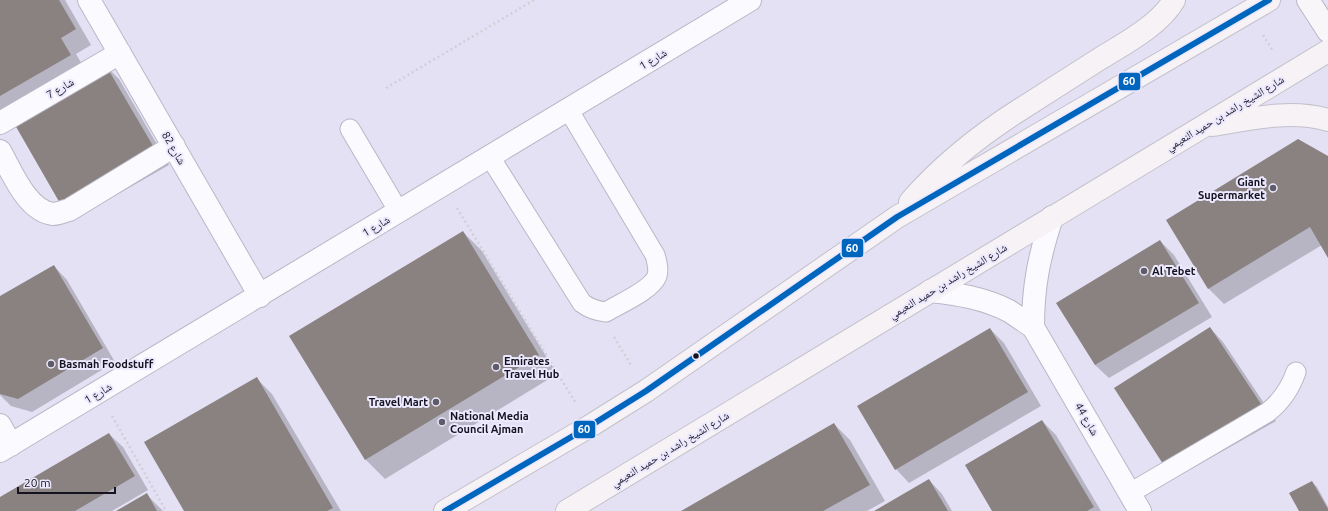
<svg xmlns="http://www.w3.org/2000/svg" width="1328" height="511" font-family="Ubuntu,'Noto Naskh Arabic',sans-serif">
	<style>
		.shadow { fill: #0003 }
		.building { fill: #898280 }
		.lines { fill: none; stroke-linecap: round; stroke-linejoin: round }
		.service-casing { stroke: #bab7c6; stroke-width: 21 }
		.minor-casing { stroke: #bab7c6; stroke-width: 24 }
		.secondary-casing { stroke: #bab7c6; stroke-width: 24 }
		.primary-casing { stroke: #c2c1ca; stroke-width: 24 }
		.path { stroke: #d1cfd6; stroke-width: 2.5; stroke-dasharray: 2 3; stroke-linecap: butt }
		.service { stroke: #fbfafe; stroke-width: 19 }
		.minor { stroke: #fbfafe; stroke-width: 22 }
		.secondary { stroke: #f9f6f9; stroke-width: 22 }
		.primary { stroke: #f6f2f6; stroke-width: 22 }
		.bus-1-casing { stroke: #ece9fe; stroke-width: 9 }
		.bus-1 { stroke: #0065bd; stroke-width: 6 }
		.poi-dot { fill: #5e5b6a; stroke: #ece9fe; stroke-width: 1.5 }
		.bus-dot { fill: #15131f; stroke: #ece9fe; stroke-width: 1.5 }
		.labels { text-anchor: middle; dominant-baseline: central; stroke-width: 4; stroke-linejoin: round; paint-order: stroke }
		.street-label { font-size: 11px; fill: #15131f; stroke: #ece9fe }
		.poi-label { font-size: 11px; font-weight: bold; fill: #15131f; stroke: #ece9fe; text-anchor: start }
		.line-badge { stroke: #ece9fe; stroke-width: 1.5 }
		.badge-label { font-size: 11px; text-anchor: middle; font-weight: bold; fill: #fff }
	</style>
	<rect width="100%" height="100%" fill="#e5e1f5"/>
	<path class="shadow" d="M0,0H65L91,45L76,54L86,71L0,119Z
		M105,65L119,79L169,165L76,218Z
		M1328,157V256L1322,245L1224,304L1208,288Z
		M463,232L482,251L557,374L385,479L366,460L290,336Z
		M1160,241L1174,255L1212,317L1109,378L1095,365L1058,303Z
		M54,266L67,280L115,362L32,412L11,406L0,395V297Z
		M1210,328L1223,342L1276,421L1177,477L1164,464Z
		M990,329L1004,343L1041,406L909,483L896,469Z
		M256,378L272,394L341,511H185Z
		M1042,421L1056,435L1101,511H994Z
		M834,424L850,440L885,501L867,511H683Z
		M109,434L123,447L148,490L112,511H0V498Z
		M929,480L942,494L952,511H876Z
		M1312,482L1317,487L1328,507V511H1300Z
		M147,495L163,511H118Z"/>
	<path class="building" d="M0,0H59L76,29L61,38L71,55L0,96Z
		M105,64L156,151L61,205L11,118Z
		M1298,139L1328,156V258L1310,227L1208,289L1166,220Z
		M463,231L539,355L365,460L289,336Z
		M1160,240L1199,303L1095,365L1056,303Z
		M54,265L103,348L18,399L0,394V296Z
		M1210,327L1263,407L1163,464L1114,388Z
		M990,328L1028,392L895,470L857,406Z
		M257,377L333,508L327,511H184L144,442Z
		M1042,420L1094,507L1087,511H992L965,465Z
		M834,423L870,485L823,511H681Z
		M109,433L135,476L75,511H0V497Z
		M929,479L948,511H874Z
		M1312,481L1328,509V511H1299L1289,493Z
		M147,493L157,511H116Z"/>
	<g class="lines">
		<defs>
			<path id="service" d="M350,129L399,212
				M490,157L582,303C590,309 596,311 606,312C619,304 652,290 657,276C659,269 657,262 655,255L568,109
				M1130,493L1268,412C1282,401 1290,389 1296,372"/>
			<path id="minor" d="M89,0L260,296
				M0,123L120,53
				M0,151C12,172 27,211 53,214C58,214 64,211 69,210L174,146
				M930,291C958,294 984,298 1009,311C1017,316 1025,322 1033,327L1140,511
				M1033,327C1033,286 1039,257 1052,217
				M0,425L11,445
				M0,451L750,0"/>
			<path id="secondary" d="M1308,0L1328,31"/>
			<path id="primary" d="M1212,125C1250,119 1290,109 1328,120
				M910,202C942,165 980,135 1021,109C1048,92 1074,75 1101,58C1124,44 1161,24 1174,0
				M445,511L590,426L646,391L897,217L1269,0
				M567,511L1328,51"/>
		</defs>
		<use href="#service" class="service-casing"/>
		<use href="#minor" class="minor-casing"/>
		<use href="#secondary" class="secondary-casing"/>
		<use href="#primary" class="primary-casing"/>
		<path class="path" d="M1263,35L1273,51
			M386,88L534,0
			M457,208L575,402
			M614,337L632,367
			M112,416L166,511"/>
		<use href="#service" class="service"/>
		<use href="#minor" class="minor"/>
		<use href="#secondary" class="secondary"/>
		<use href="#primary" class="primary"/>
		<defs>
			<path id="bus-1" d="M445,511L590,426L646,391L897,217L1269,0"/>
		</defs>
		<use href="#bus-1" class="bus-1-casing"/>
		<use href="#bus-1" class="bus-1"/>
	</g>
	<g class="poi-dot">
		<circle cx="1273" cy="188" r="4"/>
		<circle cx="1144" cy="271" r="4"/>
		<circle cx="51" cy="364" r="4"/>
		<circle cx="496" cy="367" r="4"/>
		<circle cx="436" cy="402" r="4"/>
		<circle cx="442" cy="422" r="4"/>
	</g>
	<circle class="bus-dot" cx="696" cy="356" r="3.5"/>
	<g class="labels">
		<g class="street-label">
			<text transform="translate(653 59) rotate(-31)">شارع 1</text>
			<text transform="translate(60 88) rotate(-30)">شارع 7</text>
			<text transform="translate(1225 113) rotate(-31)">شارع الشيخ راشد بن حميد النعيمي</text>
			<text transform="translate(174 148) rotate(60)">شارع 82</text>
			<text transform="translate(376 226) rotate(-31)">شارع 1</text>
			<text transform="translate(948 281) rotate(-31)">شارع الشيخ راشد بن حميد النعيمي</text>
			<text transform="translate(98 393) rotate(-31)">شارع 1</text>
			<text transform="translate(1087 419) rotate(60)">شارع 44</text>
			<text transform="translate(670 449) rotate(-31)">شارع الشيخ راشد بن حميد النعيمي</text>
		</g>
		<g class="poi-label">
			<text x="1265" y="182" text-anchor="end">Giant<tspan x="1265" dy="13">Supermarket</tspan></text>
			<text x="1152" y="271">Al Tebet</text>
			<text x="504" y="361">Emirates<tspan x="504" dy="13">Travel Hub</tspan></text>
			<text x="59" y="364">Basmah Foodstuff</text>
			<text x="428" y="402" text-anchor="end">Travel Mart</text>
			<text x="450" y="416">National Media<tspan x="450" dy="13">Council Ajman</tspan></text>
		</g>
	</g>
	<g class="line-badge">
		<rect x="1118" y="72" width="23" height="19" rx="4" fill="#0065bd"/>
		<rect x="841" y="238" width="23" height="20" rx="4" fill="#0065bd"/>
		<rect x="573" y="420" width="23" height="19" rx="4" fill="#0065bd"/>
	</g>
	<g class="badge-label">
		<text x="1129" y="85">60</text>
		<text x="852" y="252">60</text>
		<text x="584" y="433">60</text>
	</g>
	<path d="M18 487v6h97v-6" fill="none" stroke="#15131f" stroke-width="2"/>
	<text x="24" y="487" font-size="12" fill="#15131f" stroke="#ece9fe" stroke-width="3" paint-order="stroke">20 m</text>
</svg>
